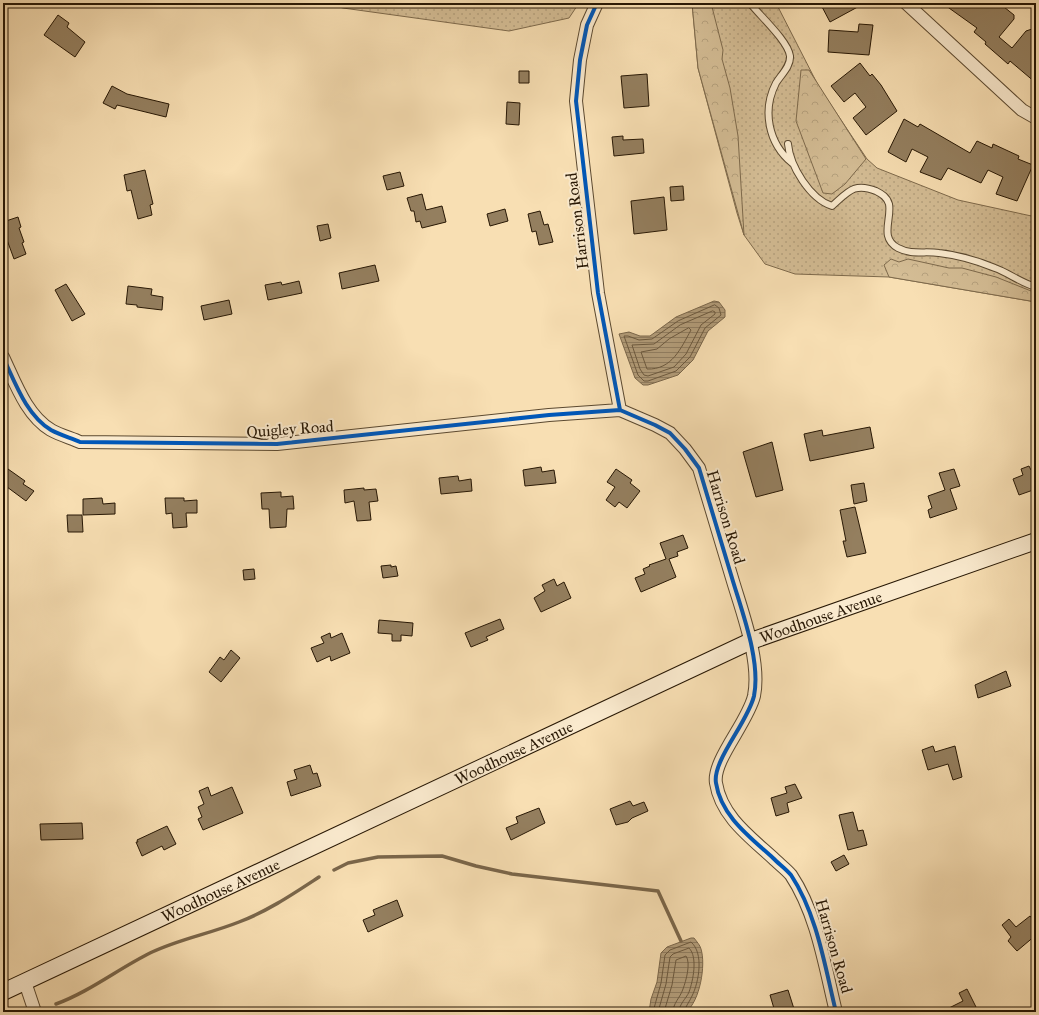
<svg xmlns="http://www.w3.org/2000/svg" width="1039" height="1015" font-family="'IM FELL Great Primer',serif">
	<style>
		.green { fill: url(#green-dots); stroke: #7e6a4c }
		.forest { fill: url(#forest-crowns); stroke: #7e6a4c }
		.water { fill: url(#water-rules); stroke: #7a664a }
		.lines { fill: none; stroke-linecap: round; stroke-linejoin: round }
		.shore { stroke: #6c593e; stroke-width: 1 }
		.stream { stroke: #7a664a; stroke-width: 3.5 }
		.building { fill: #947f5f; stroke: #271704 }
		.lane-casing { stroke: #5b4930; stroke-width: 8 }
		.street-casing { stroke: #5b4930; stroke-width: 14 }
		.secondary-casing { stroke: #271704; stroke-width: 18 }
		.lane { stroke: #faeace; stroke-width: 6 }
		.street { stroke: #faeace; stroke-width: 12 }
		.secondary { stroke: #faeace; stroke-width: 16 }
		.cycleway-casing { stroke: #faeace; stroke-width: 6 }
		.cycleway { stroke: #0057b8; stroke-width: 4 }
		.labels { text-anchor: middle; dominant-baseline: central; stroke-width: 4; stroke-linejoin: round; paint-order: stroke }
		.street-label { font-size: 16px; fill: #271704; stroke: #faeace }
	</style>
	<defs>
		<pattern id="green-dots" width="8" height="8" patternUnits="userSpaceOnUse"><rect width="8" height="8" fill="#d4bd95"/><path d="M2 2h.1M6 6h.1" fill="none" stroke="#b6a27f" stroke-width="1.8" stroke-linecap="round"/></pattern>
		<pattern id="forest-crowns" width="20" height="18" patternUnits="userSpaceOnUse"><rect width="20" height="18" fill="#d4bd95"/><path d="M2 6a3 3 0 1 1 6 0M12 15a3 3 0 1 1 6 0" fill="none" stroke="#b6a27f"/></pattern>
		<pattern id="water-rules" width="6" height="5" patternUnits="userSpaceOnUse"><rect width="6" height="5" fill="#b19b78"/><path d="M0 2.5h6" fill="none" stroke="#907d60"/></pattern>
	</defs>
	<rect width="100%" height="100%" fill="#f8dfb3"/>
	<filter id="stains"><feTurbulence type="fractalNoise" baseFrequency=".005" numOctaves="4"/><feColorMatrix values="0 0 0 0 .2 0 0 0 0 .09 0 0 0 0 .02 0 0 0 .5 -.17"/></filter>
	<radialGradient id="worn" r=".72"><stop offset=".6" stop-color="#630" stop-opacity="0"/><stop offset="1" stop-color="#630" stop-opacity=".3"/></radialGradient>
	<path class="green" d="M324,3H579L569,18L509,31L343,8Z
		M692,3H776L819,87L867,159L877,168L958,200L1036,217V302L889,277L795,274L765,264L744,235L737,213L698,68Z"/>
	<path class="forest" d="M692,3H711L723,50L722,59L730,88L738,136L744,235L698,68Z
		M801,70H809L866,159L845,184L832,194L823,193L796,121Z
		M891,259L899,262L908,259L949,268H962L996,277L1036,293V302L889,277L884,265Z"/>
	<path class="water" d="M714,301L719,302L725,310V317L708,331L693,360L678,375L648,385H643L635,378L619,334L629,332L640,336H650L676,317Z
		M691,938H694C697,942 700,945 701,949C706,965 700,1001 686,1012H649L651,999L657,982L661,953L667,947Z"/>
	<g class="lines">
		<path class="shore" d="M715,305L719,308L721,315L705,328L690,357L676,371L648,381H644L638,375L624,336H628L639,340L652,339L678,321Z
			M713,311L715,312V314L701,325L686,354L674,367L648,376L644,375L640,369L632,345L654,344L680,325Z
			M689,328L691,330C681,348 672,370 647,369L641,352L657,349L669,339Z
			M653,1012L661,983L665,955L670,950L691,942C704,953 699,982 692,996C690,1001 685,1007 684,1012
			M658,1012L666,984L670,957L673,954L689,948C698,957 693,981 689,992C686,999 679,1004 679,1012
			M664,1012L672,985L676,960L686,956C691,963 686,981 683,989C680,998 673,1003 673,1012"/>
		<path class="stream" d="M334,870L348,863L378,857L442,856L476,866L512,874L658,891L681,941
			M56,1004C89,992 118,969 150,953C179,939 209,934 239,922C268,911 293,894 319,877"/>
	</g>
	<path class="building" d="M820,3H865L830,22Z
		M942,3H999L1014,15V19L999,37L1012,48L1026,31L1032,29L1036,32V83L1010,61L1008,64L985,44L986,42L974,32L977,28Z
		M58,15L69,23L67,27L85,42L75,57L44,35Z
		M859,24L873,25L869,55L828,52L829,30L858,32Z
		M860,63L870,76L872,74L881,85L897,111L866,135L853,118L866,107L855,93L844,102L831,86Z
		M519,71H529V83H519Z
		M647,74L649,106L624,108L621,76Z
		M112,86L127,94L169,104L166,117L117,105L115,109L103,103Z
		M507,102L520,103L519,125L506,124Z
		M904,119L918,127L920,124L970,153L977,141L992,148L993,144L1019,156L1018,159L1033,165L1017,201L996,194L1003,177L988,170L981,183L948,168L941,180L920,172L928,157L912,149L906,162L888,152Z
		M623,136V140L643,139L644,153L614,156L612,137Z
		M145,170L153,204L150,205L152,215L138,219L131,190L127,191L124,175Z
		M400,172L404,186L387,190L383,176Z
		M683,186L684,200L671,201L670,187Z
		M422,194L426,210L442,206L446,222L422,228L420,221L416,222L414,211H411L407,198Z
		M664,197L667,230L634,234L631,201Z
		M505,209L508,221L490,226L487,214Z
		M540,211L544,225L548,224L553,242L539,245L536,231L532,232L528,214Z
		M18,217L21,227L19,228L24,242L22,243L26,254L14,259L3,229V222Z
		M328,224L331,238L320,241L317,226Z
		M375,265L379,281L342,289L339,273Z
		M299,281L302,293L268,300L265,285L281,282L282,285Z
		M66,284L85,314L72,321L55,290Z
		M128,286L152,289L151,295L163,297L162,310L137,307V305L126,304Z
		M229,300L232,314L204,320L201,306Z
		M870,427L874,448L810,461L804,434L822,430L823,436Z
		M772,442L783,490L756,497L743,452Z
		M1029,466L1031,470L1036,468V489L1019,495L1013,479L1023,475L1021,469Z
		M541,467L542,472L554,470L556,483L525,486L523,470Z
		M8,469L25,481L23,484L34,491L26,501L3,484V476Z
		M616,469L632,480L630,483L640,491L627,508L619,502L615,507L606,500L615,487L607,482Z
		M954,469L960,486L950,489L957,509L930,518L928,510L932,508L928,496L945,490L939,473Z
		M458,476L459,481L471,479L472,491L441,494L439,478Z
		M864,483L867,501L854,504L851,485Z
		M364,488V490L376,489L378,501L369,502L371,520L357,521L354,501L345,503L344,490Z
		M281,492V497L293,496L294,509H287L286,527L270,528L269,509H262L261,493Z
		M102,498L103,504L115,503V514L83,515V499Z
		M165,498H184V501L197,500V513H186L187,527L173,528L172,513L166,514Z
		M855,507L866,553L847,557L843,541H846L840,510Z
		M67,515H82L83,532H68Z
		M683,535L688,548L677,552L678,556L669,559L676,577L641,592L635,578L645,574L643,569L650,566L649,565L666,559L660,543Z
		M391,565V567L396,566L398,576L383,578L381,566Z
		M254,569L255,579L244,580L243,570Z
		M554,579L557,586L564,582L571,598L541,612L534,598L545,591L542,585Z
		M500,619L504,629L486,637L488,640L471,647L465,633Z
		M379,620L413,623L412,636L401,635V641H392V634L378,633Z
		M330,633L331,638L342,633L350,653L331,661L330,656L317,662L311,648L324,643L321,637Z
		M231,650L240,658L221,682L209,672L220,657L224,660Z
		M1006,671L1011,686L978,698L975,685Z
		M933,746L935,752L955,746L962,777L953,780L948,764L928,770L922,750Z
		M310,765L313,774L317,773L321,786L291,796L287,782L297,779L294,770Z
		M795,784L802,798L787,803L789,812L776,816L771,798L787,793L785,787Z
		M208,787L211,796L232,787L243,813L203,830L198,819L202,817L198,807L204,804L199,791Z
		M630,801L633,806L644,802L648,811L632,818L628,822L616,825L610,809Z
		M539,808L545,823L511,840L506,828L518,823L516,817Z
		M853,812L858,831L863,830L867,845L848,850L839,815Z
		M82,823L83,839L41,840L40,824Z
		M167,826L176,844L164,850L162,846L142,856L136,842H138L137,840Z
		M844,855L849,864L836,871L831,862Z
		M397,900L403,916L368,932L363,920L375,915L373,910Z
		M1030,916L1036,923V935L1017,951L1008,941L1011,937L1002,925L1009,919L1016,927Z
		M967,989L977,1009L971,1012H941L963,1001L959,993Z
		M788,990L795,1012H775L770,995Z"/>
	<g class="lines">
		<defs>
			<path id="lane" d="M750,3C760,16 788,41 790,56C791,66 781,75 776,83C762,110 768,143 792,163
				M788,144C790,166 810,199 832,206C848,192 854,182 876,191C882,194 887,197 889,204C892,219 879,238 898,248C911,255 925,251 939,253C957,255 978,261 995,268C1009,273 1021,283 1036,287"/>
			<path id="street" d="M597,3L587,25L580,60L576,101L598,293L620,410
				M906,3L1022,110L1036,118
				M3,357C15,382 26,415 51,430C60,435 71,438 80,442L277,444L549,415L620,410L655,425L670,433L685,449L699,468C710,505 721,541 732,578C742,612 761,661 754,696C748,722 712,761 716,783C721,816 750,837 773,858C779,864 786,869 791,875C817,914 825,967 836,1012
				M25,982L35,1012"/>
			<g id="secondary">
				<path id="s1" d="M3,992L751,641L1036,541"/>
			</g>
		</defs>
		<use href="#lane" class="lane-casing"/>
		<use href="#street" class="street-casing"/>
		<use href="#secondary" class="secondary-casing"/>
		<use href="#lane" class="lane"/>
		<use href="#street" class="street"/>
		<use href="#secondary" class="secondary"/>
		<defs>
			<path id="cycleway" d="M597,3L587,25L580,60L576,101L598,293L620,410
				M3,357C15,382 26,415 51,430C60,435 71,438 80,442L277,444L549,415L620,410L655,425L670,433L685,449L699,468C710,505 721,541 732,578C742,612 761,661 754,696C748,722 712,761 716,783C721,816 750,837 773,858C779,864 786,869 791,875C817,914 825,967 836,1012"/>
		</defs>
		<use href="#cycleway" class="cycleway-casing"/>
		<use href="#cycleway" class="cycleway"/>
	</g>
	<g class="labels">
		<g class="street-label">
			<text transform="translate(577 221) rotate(-97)">Harrison Road</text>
			<text transform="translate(290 429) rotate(-4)">Quigley Road</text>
			<text transform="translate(726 517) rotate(73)">Harrison Road</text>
			<text stroke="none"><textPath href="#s1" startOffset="900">Woodhouse Avenue</textPath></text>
			<text stroke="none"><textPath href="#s1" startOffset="564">Woodhouse Avenue</textPath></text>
			<text stroke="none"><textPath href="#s1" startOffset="240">Woodhouse Avenue</textPath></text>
			<text transform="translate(834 946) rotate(74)">Harrison Road</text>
		</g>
	</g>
	<rect width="1039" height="1015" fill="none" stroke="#f8dfb3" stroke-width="16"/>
	<rect x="4" y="4" width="1031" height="1007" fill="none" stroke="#271704" stroke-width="2"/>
	<rect x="8" y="8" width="1023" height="999" fill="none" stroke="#271704"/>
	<rect width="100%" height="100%" filter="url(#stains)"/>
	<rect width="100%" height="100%" fill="url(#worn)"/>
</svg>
